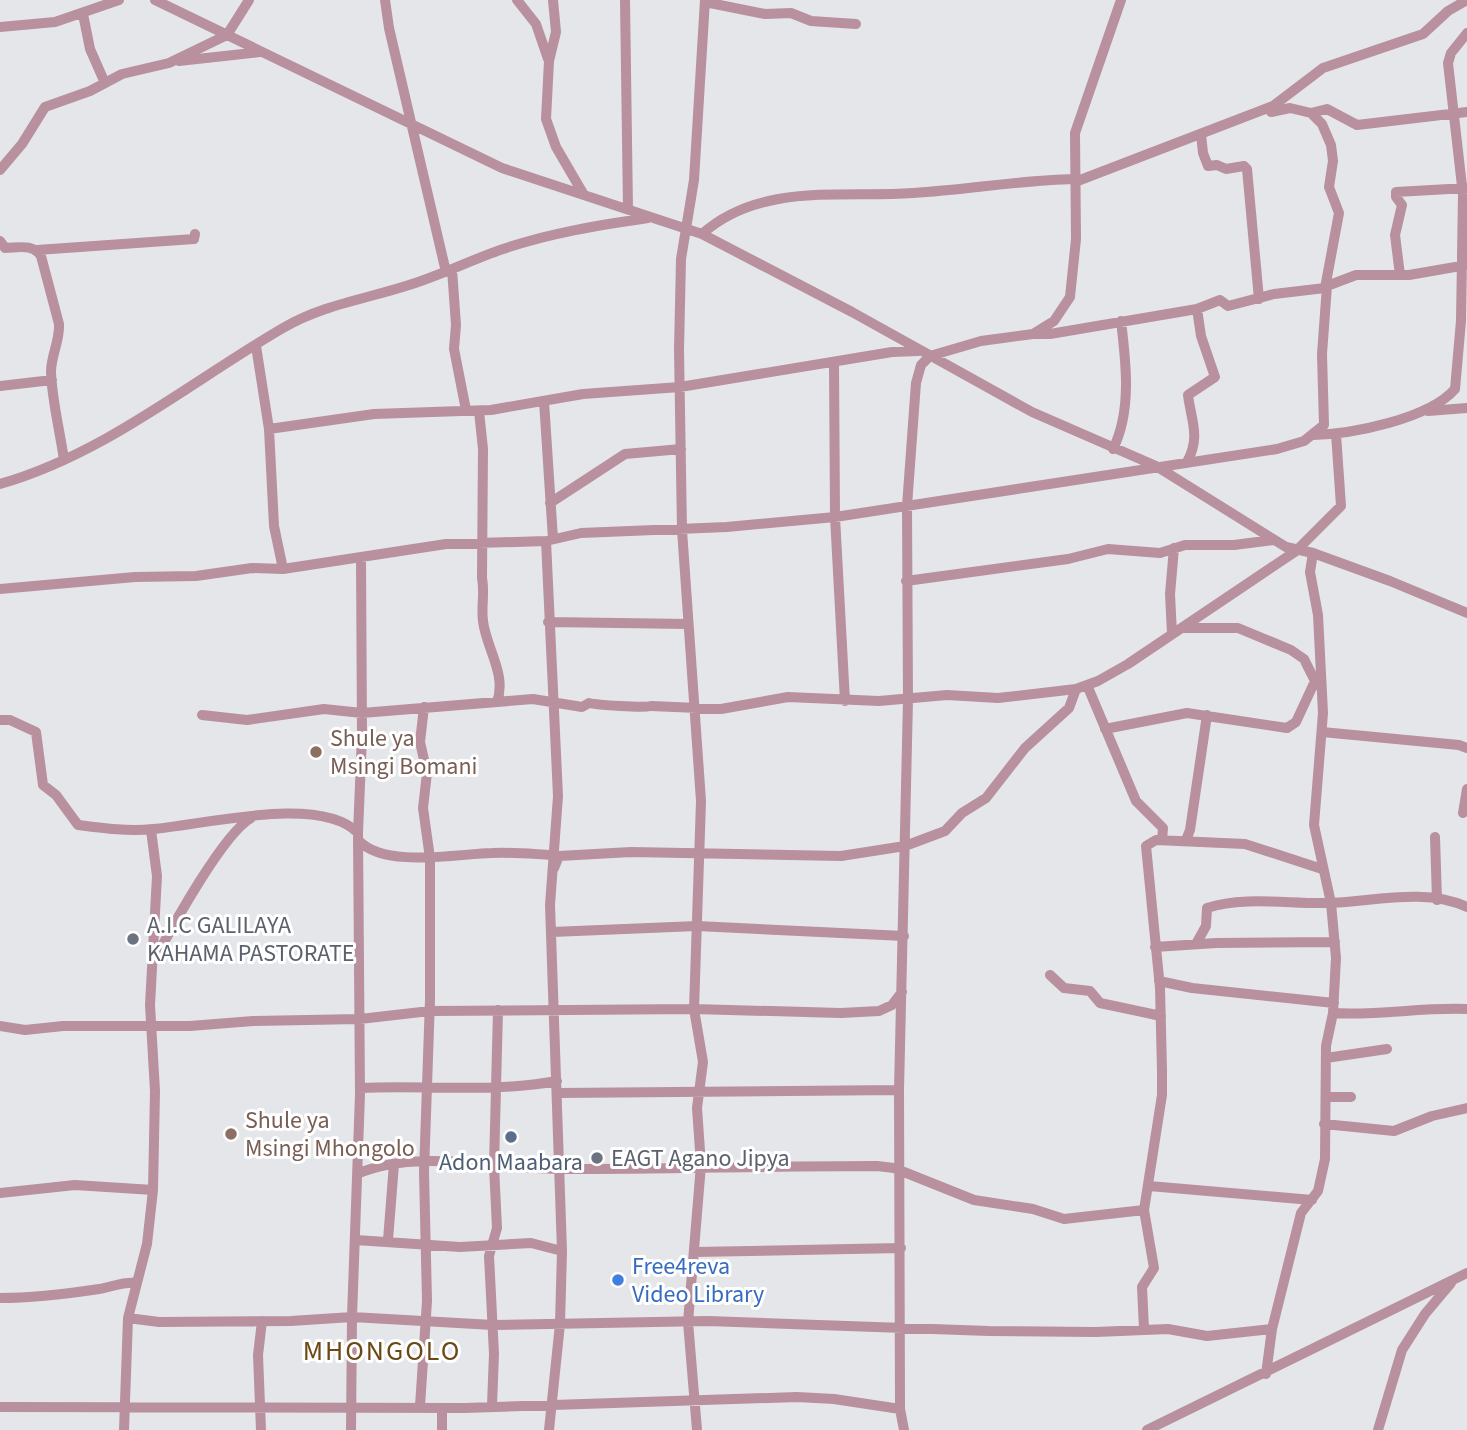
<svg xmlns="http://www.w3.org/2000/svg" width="1467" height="1430" font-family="'Source Sans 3',sans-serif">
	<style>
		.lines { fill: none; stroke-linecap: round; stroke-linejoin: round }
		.minor { stroke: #b8909e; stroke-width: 10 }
		.education-dot { fill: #8d6e63; stroke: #fff; stroke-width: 2.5 }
		.worship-dot { fill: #6b7280; stroke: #fff; stroke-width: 2.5 }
		.service-dot { fill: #5c6f8a; stroke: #fff; stroke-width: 2.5 }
		.shop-dot { fill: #3f7fe0; stroke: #fff; stroke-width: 2.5 }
		.labels { text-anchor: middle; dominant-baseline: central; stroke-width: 6; stroke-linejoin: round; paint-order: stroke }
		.education-label { font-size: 24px; fill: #785e54; stroke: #fff; text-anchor: start }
		.worship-label { font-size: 24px; fill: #5b616d; stroke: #fff; text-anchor: start }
		.service-label { font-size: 24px; fill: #4e5e75; stroke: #fff }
		.shop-label { font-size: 24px; fill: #366cbe; stroke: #fff; text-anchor: start }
		.quarter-label { font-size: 28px; letter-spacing: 2px; fill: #6b4816; stroke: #fff }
	</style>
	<rect width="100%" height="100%" fill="#e5e6e9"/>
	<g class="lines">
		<path class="minor" d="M155,0L502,168L702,234L852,312L1032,412L1156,466L1286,547L1313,553L1390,581L1467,613
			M385,0L389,28L446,272
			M517,0L536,24L548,59
			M553,0L556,32L549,61L546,119L556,147L584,195
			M625,0L628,209
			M705,2L765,14L791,13L811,21L856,24
			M83,14L90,49L105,83
			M0,27L55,22L119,0
			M179,61L260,52
			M1271,112L1290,108L1311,113L1327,109L1357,125L1467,112
			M1311,113L1322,124L1331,145L1333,161L1329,187L1339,213L1325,288L1327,286
			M1201,134L1203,153L1208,166L1217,165L1226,169L1244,166L1247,169L1259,299
			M0,170L22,144L45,107L90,91L122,74L169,63L227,35L249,0
			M1075,182L1273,106L1323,68L1423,34L1448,11L1467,0
			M702,234C760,182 842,198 913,193C967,190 1021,180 1074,179
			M0,241L5,248C17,248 33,243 41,256L59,324C60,341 51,355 51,372C52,401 60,431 64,460
			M37,250L194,239L195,234
			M452,269L456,325L454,349L466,410
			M1400,275L1395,235L1402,205L1396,197V192L1467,188
			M1033,334H1050L1197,309L1220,300L1228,306L1274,294L1325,288
			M256,346L269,429L274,526L283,569
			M834,363L835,517L845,701
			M0,386L52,380
			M544,401L553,539
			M479,411L483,449L482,578C485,593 481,606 483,621C486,648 507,674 497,702
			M1428,411L1467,408
			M269,429L374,414L491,410L583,394L680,387L892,352L918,351
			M1313,435C1352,434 1429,419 1455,389L1461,321L1463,195L1448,63L1451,53L1467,33
			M1113,449C1132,411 1126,362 1121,321
			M1187,462C1201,437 1191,420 1188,395L1215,377L1201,336L1197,309
			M0,484C105,454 190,382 283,328C322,305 366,299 409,285C441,275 471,260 503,249C550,233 600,225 648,218
			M550,503L625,454L681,449
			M546,541L558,796L550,905L562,1251L560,1324L549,1430
			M906,581L1068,559L1108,549L1160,553L1185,545H1234L1273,540
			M0,589L135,577L196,576L252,568L283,569L446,544L546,541L581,533L727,527L835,517L1277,449L1304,441L1324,425L1322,354L1327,286L1356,275H1409L1467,265
			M548,622L688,624
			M1183,628H1238L1291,650L1304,659L1317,685
			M1172,634L1170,594L1174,548
			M1087,685L1136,801L1163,828L1162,840
			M202,715L247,720L324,709L362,713L533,699L582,707L589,703C597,705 643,708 651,706L721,709L788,697L879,701L947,695L998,698L1076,689L1098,681L1128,664L1296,551L1341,506L1336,434
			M0,720H10L36,732L43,785L56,795L78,825C101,828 130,832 153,829C203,825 320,794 358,833
			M1105,729L1187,713L1287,728L1296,722L1315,681
			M1322,732L1459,745L1467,748
			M1463,813L1467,789
			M1435,837L1437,900
			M1186,840L1190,830L1207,715
			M359,841C385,868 456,854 492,853C512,852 532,854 552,855
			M554,868L559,856L631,852L841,856L905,846L945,831L962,813L986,798L1025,748L1069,708L1076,689
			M552,932L697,926L904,936
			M1196,944L1206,926L1207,908C1244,896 1288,904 1327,903C1372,902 1424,887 1467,907
			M1155,947L1216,943L1335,942
			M155,959C172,927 223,834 251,818
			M1050,975L1064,988L1090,991L1100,1003L1161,1016
			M1159,981L1192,988L1334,1003
			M1333,1013C1377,1016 1422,1007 1467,1009
			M0,1026L25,1030L63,1026H190L253,1021L360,1019L430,1011L694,1009L841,1013L879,1011L892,1005L902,992
			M1326,1058L1387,1049
			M360,1088C427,1085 491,1093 557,1081
			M558,1093L899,1090
			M1326,1097H1351
			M1324,1124L1394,1131L1432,1116L1467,1108
			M357,1174C418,1148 498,1169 563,1169C668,1169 772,1166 877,1166L894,1168L974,1200L1033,1209L1064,1219L1144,1210
			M1149,1186L1312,1200
			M0,1193L75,1185L153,1190
			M356,1240L460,1247L531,1243L562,1251
			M388,1240L394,1164
			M694,1252L901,1248
			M0,1298C33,1298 66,1294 99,1289C112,1287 124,1281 136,1283
			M128,1318L159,1322L291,1321L352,1317L493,1325L708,1321L989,1331L1096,1332L1168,1329L1207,1336L1272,1329
			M1144,1329L1142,1287L1154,1268L1144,1210L1162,1095V1071L1160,988L1146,846L1156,840L1245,844L1322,869
			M1266,1374L1272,1329L1301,1213L1318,1191L1325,1159L1326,1046L1333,1013L1336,958L1331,903L1314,825L1323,713L1318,615L1310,572L1313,553
			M492,1405L494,1354L489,1256L497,1228L494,1166L498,1010
			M420,1406L427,1301L424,1172L430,1000V858L423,808L427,773L420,742L424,707
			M0,1407L465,1408L797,1397L834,1399L900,1409
			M442,1408V1430
			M124,1430L128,1318L147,1244L153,1190L155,1091L150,1005L157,876L151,830
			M261,1430L258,1355L262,1321
			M351,1430L352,1317L360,1094L358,833L362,736L361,558
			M697,1430L688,1322L701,1165L697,1108L703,1062L694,1009L701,801L682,530L679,350L681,259L694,180L705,0
			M904,1430L900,1409L899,1090L908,700L907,506L916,383L921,365L930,356L981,341L1033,334L1054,321L1070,297L1076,239L1075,133L1121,0
			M1147,1430L1467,1273
			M1378,1430L1402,1350L1425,1314L1451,1283"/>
	</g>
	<g class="education-dot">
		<circle cx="316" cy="752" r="7"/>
		<circle cx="231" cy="1134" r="7"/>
	</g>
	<g class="worship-dot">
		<circle cx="133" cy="939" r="7"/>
		<circle cx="597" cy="1158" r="7"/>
	</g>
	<circle class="service-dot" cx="511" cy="1137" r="7"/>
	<circle class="shop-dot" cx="618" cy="1280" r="7"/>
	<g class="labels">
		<g class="education-label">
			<text x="330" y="738">Shule ya<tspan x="330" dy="28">Msingi Bomani</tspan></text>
			<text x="245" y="1120">Shule ya<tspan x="245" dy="28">Msingi Mhongolo</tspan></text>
		</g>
		<g class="worship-label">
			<text x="147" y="925">A.I.C GALILAYA<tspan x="147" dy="28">KAHAMA PASTORATE</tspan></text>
			<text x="611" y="1158">EAGT Agano Jipya</text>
		</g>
		<g class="service-label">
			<text x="511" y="1162">Adon Maabara</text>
		</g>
		<g class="shop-label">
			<text x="632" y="1266">Free4reva<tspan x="632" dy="28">Video Library</tspan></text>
		</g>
		<g class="quarter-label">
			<text x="382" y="1351">MHONGOLO</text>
		</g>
	</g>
</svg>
